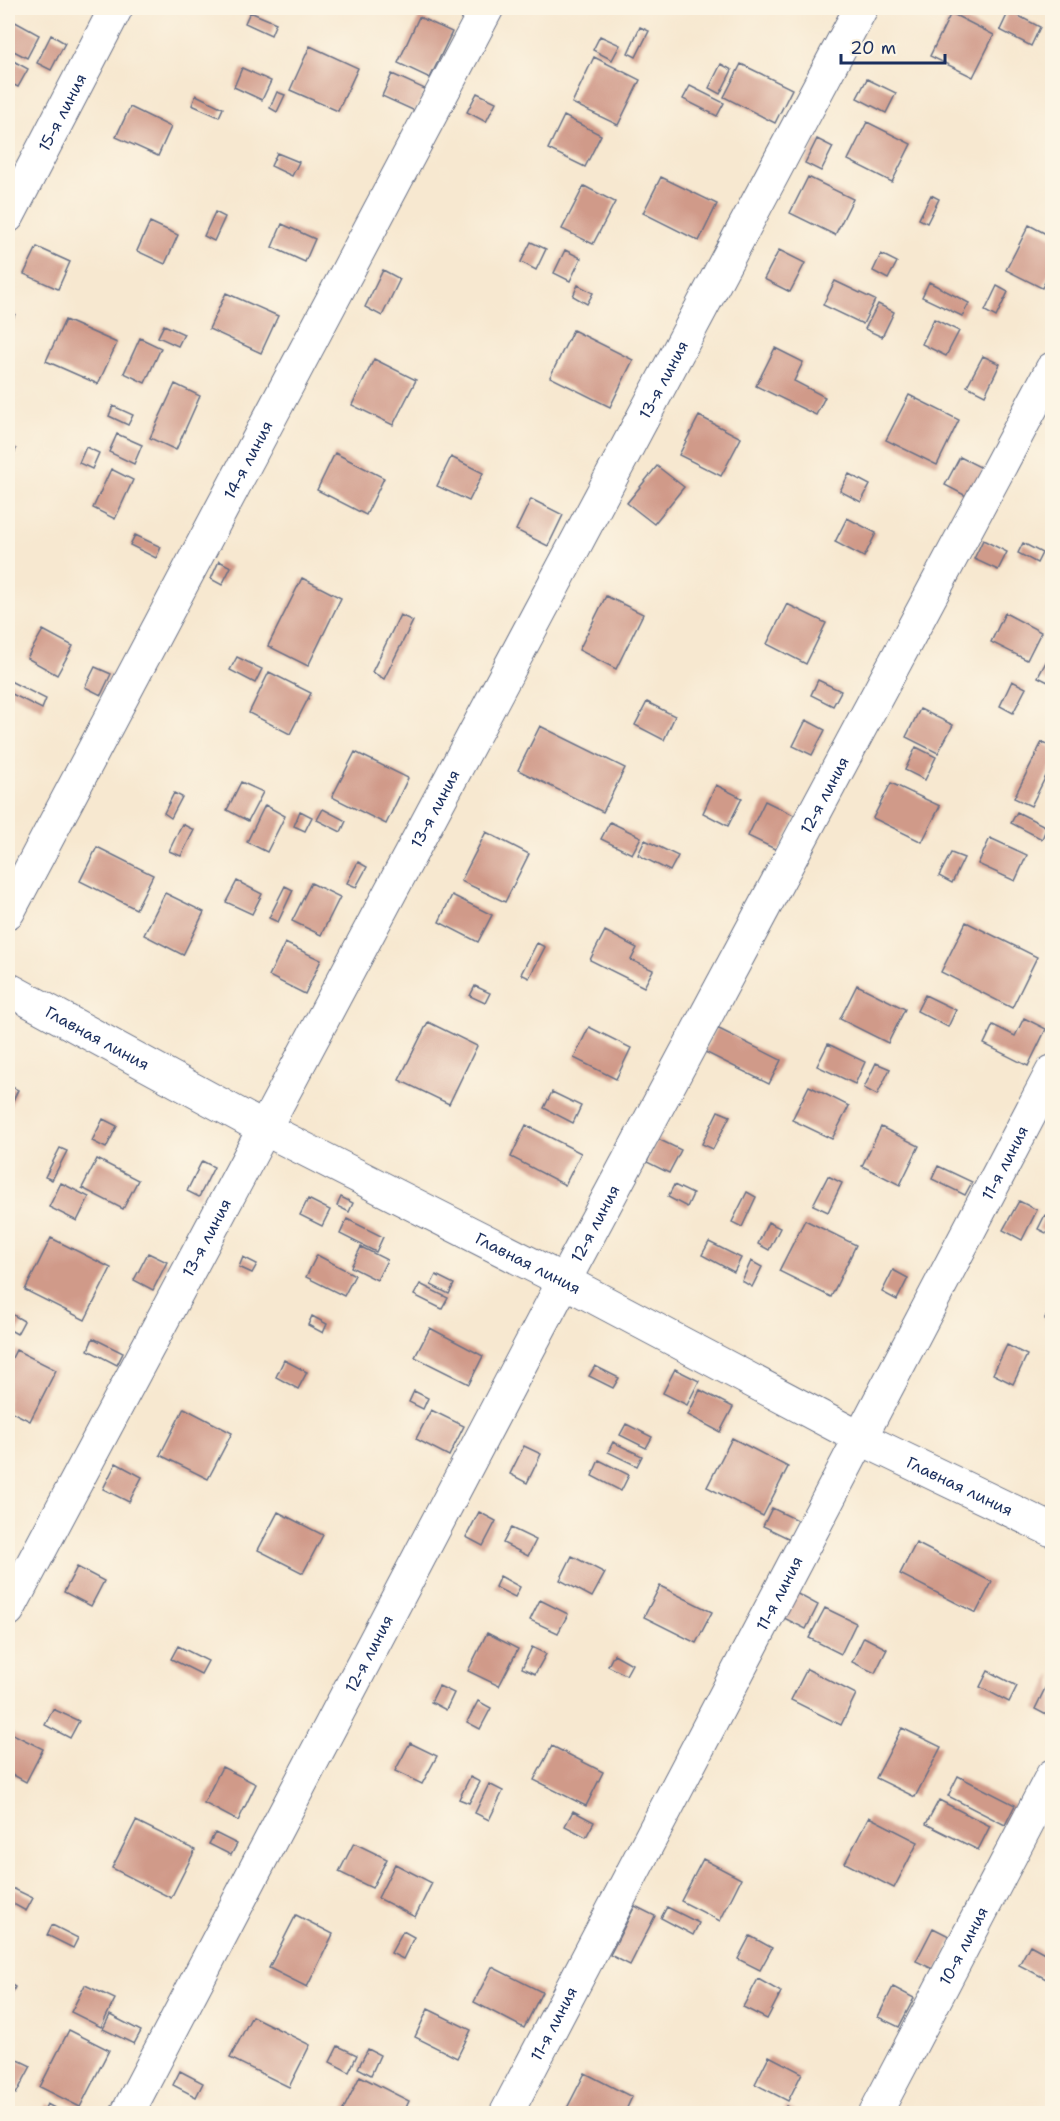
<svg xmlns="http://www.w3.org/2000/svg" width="1060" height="2121" font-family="'Shantell Sans',sans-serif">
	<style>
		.building { fill: #d09a89 }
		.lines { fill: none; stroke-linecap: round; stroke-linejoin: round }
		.minor-casing { stroke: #687086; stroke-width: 35 }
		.tertiary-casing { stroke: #687086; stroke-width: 35 }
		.minor { stroke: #fff; stroke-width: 33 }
		.tertiary { stroke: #fff; stroke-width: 33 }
		.labels { text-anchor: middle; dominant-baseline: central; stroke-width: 4.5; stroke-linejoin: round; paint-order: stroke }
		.street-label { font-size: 16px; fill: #1b2f5e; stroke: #fcf5e5 }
	</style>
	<rect width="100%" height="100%" fill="#fcf5e5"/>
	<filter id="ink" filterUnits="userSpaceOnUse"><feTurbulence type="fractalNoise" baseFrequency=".0167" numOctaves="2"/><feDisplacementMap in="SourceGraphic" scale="12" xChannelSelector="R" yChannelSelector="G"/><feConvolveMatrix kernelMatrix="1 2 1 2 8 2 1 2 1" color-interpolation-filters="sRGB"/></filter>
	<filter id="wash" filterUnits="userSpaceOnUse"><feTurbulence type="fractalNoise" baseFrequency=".008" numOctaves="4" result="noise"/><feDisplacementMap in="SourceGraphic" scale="24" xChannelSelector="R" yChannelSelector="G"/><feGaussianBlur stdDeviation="1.35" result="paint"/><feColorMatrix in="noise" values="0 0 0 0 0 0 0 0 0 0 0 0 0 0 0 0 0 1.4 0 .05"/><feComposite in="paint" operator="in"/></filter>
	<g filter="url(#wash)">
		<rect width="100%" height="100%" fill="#f7e8d0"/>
		<g id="blocks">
			<path class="building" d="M1009,11L1040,27L1031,46L1000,30Z
				M250,12L276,23L271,35L245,23Z
				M951,13L994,35L973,77L930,56Z
				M419,17L452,32L430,78L398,63Z
				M8,18L39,35L27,58L8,48Z
				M640,27L649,31L636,57L628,53Z
				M51,35L65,43L51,70L37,63Z
				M600,36L620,45L612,60L593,50Z
				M310,46L358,68L338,111L290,90Z
				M594,57L640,80L618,125L572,103Z
				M8,58L28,69L18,87L8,82Z
				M721,64L732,70L720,94L709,88Z
				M741,64L792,89L775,123L724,97Z
				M242,68L271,81L262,100L234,87Z
				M392,74L425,89L415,111L382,96Z
				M867,79L896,93L886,113L857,98Z
				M690,86L724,103L717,116L683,99Z
				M277,92L285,95L277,112L270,108Z
				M477,93L496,102L486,122L467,112Z
				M196,95L223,108L219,117L192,105Z
				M130,107L171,127L158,156L116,137Z
				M564,116L601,135L585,167L548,149Z
				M867,122L911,144L892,182L848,160Z
				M817,139L833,147L821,171L805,163Z
				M277,153L299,162L292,176L271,166Z
				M661,177L717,204L699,241L643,213Z
				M808,177L853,199L835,235L790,213Z
				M584,186L615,202L593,244L562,229Z
				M931,195L939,199L927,223L919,219Z
				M215,212L225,217L214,241L204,236Z
				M150,222L178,235L165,264L137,251Z
				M282,224L315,239L305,262L272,247Z
				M1029,225L1052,237V268L1042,288L1006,270Z
				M531,242L546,249L536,270L521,262Z
				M37,247L70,262L58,289L24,274Z
				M565,250L581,258L570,281L554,273Z
				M779,250L805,263L790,292L764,279Z
				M881,254L897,262L888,279L873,271Z
				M383,270L400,279L382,316L365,307Z
				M835,281L875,300L863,324L823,305Z
				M929,282L969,303L962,316L922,297Z
				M578,285L593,293L587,304L573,296Z
				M997,286L1008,292L996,317L985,311Z
				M226,293L278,316L261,353L209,329Z
				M878,304L894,312L882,337L865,329Z
				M8,311L15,314L8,330Z
				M934,319L959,331L946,356L922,344Z
				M65,320L117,343L98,384L46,361Z
				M164,325L184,334L178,346L158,337Z
				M573,330L633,360L610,407L550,377Z
				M140,338L161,348L145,383L124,373Z
				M775,348L803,362L794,381L825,397L816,415L756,386Z
				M983,356L1000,364L985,395L967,386Z
				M374,359L416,380L393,425L352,405Z
				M175,384L200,396L176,450L150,438Z
				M909,395L959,420L937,465L886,440Z
				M113,406L133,415L128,425L109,416Z
				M699,416L741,438L721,476L679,455Z
				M117,434L142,445L134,464L109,452Z
				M8,445L16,449L8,466Z
				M86,447L99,453L92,469L79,463Z
				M335,453L384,478L366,515L317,490Z
				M451,457L483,473L469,501L437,486Z
				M960,457L984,469L970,498L945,485Z
				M657,466L684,487L654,524L627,503Z
				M111,469L133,480L115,519L93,508Z
				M849,474L870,485L861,502L840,491Z
				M531,499L563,515L548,546L516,530Z
				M847,518L876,533L864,557L835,542Z
				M135,535L161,547L156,558L130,545Z
				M983,540L1007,552L998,570L974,559Z
				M1023,543L1042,553L1037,563L1018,553Z
				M219,561L231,567L222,585L211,579Z
				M302,578L341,598L308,666L268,646Z
				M606,596L643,614L616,669L579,650Z
				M787,604L826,623L806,664L767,644Z
				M1005,613L1041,632L1027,660L991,642Z
				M400,615L413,621L384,679L372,672Z
				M43,630L73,646L57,675L27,658Z
				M237,657L262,669L255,683L230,670Z
				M1046,662L1052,665V684L1038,677Z
				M95,667L111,674L101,695L85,687Z
				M269,672L311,693L290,734L249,713Z
				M8,680L46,699L42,709L8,692Z
				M818,680L841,691L833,706L811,695Z
				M1012,681L1026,688L1013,713L1000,706Z
				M647,702L675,716L664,740L635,725Z
				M920,709L953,725L938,753L906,737Z
				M806,720L825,730L812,755L793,746Z
				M540,726L625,768L603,812L518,770Z
				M1042,742L1052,748V764L1031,806L1014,798Z
				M916,747L936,757L925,780L905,770Z
				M355,752L408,778L386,824L332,797Z
				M241,782L263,792L248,821L227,810Z
				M891,783L940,806L922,842L873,818Z
				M716,785L742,798L728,826L703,813Z
				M174,793L182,797L171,818L164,813Z
				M765,801L796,816L779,851L748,836Z
				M265,805L285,816L267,852L247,842Z
				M323,809L346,821L341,832L317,820Z
				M300,811L312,817L305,831L294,826Z
				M1017,812L1047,827L1042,839L1011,823Z
				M610,822L641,837L632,854L601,839Z
				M182,824L194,830L181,856L169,851Z
				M486,832L529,854L505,902L461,881Z
				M990,838L1027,855L1015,881L978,864Z
				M645,840L678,856L670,871L638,855Z
				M97,847L153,875L136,909L80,881Z
				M951,853L964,858L952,883L939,876Z
				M358,862L367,867L356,887L347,883Z
				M237,881L262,894L252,914L226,902Z
				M311,883L340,897L321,935L292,921Z
				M285,886L293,890L278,922L269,918Z
				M165,893L204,912L183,955L144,935Z
				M452,895L492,915L478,942L439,922Z
				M966,922L1037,957L1012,1008L941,972Z
				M605,931L637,948L631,960L653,970L644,987L590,960Z
				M285,943L321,960L305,994L269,976Z
				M537,943L545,947L529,978L521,974Z
				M857,985L905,1009L888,1043L840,1019Z
				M475,986L490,993L485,1003L470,996Z
				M925,995L956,1010L948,1027L917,1011Z
				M1024,1018L1046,1029L1028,1066L984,1044L993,1025L1015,1036Z
				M428,1022L477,1046L449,1104L399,1080Z
				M589,1027L631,1048L616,1079L574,1058Z
				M717,1028L781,1060L769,1084L705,1052Z
				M828,1044L865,1062L855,1084L817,1066Z
				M876,1063L890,1069L877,1095L864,1088Z
				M8,1085L18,1090L8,1111Z
				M809,1086L849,1106L832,1139L792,1120Z
				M552,1092L581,1106L573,1123L544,1108Z
				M718,1111L730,1116L713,1149L702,1144Z
				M103,1119L117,1126L106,1148L92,1141Z
				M526,1125L581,1153L565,1185L511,1157Z
				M881,1127L919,1146L900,1185L862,1166Z
				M658,1139L681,1150L669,1173L647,1162Z
				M60,1148L67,1151L52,1180L45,1177Z
				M97,1159L138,1180L123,1209L82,1188Z
				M202,1161L214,1167L199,1197L187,1191Z
				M938,1166L972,1182L965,1195L932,1179Z
				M828,1176L842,1183L828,1212L813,1205Z
				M61,1183L89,1197L77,1221L49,1207Z
				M674,1185L693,1194L687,1207L668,1197Z
				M747,1192L756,1197L742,1227L732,1222Z
				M341,1197L353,1203L349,1212L337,1206Z
				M308,1199L330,1210L322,1226L300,1215Z
				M1019,1201L1037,1210L1022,1240L1003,1230Z
				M1045,1215L1052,1219V1236L1038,1229Z
				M347,1219L383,1237L376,1252L340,1234Z
				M805,1220L856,1245L831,1297L779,1271Z
				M768,1222L780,1228L769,1250L758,1244Z
				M51,1238L111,1268L85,1320L25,1290Z
				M709,1242L741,1258L734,1272L702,1255Z
				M361,1247L387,1260L377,1280L351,1267Z
				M148,1253L167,1262L153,1290L134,1280Z
				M317,1255L355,1275L344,1296L306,1277Z
				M243,1257L257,1264L252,1273L239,1267Z
				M751,1261L762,1267L752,1287L742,1281Z
				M893,1270L908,1278L897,1300L882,1292Z
				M436,1275L454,1284L449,1294L431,1285Z
				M420,1284L448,1298L442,1309L414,1295Z
				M1052,1305V1323L1045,1319Z
				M8,1312L24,1321L17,1334L8,1329Z
				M312,1316L327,1324L323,1333L308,1325Z
				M430,1328L483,1356L469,1384L415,1357Z
				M93,1338L123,1353L117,1365L88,1350Z
				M1007,1345L1027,1355L1013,1384L993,1374Z
				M16,1350L56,1370L30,1421L8,1410V1366Z
				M284,1360L307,1372L298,1389L276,1377Z
				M595,1366L619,1378L613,1388L589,1376Z
				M675,1369L699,1381L687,1405L663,1393Z
				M700,1390L733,1407L720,1432L688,1415Z
				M414,1391L428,1398L423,1409L409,1402Z
				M184,1408L232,1433L208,1479L160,1455Z
				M431,1410L464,1426L449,1456L416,1439Z
				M626,1424L652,1437L646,1448L620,1435Z
				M732,1438L788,1467L763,1516L707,1487Z
				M613,1442L642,1456L637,1466L608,1452Z
				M524,1446L541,1454L527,1483L510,1474Z
				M599,1460L629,1475L621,1491L592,1476Z
				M116,1463L142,1477L129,1502L103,1489Z
				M772,1508L799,1521L790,1539L763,1526Z
				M278,1512L323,1535L303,1573L258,1550Z
				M479,1512L496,1521L483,1546L466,1537Z
				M511,1528L536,1540L528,1556L503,1543Z
				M916,1543L992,1582L976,1613L900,1574Z
				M572,1556L605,1573L592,1597L560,1580Z
				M77,1567L104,1581L91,1606L64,1592Z
				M500,1576L520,1587L515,1597L495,1587Z
				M660,1586L712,1612L696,1643L644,1617Z
				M792,1591L818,1605L806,1629L780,1616Z
				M540,1600L568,1614L558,1633L530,1620Z
				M825,1608L856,1623L841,1654L809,1638Z
				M487,1633L518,1649L499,1686L468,1671Z
				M864,1637L887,1649L875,1673L852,1662Z
				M178,1646L208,1661L201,1674L171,1659Z
				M532,1647L546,1654L535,1674L522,1668Z
				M614,1654L632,1664L626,1675L608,1666Z
				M807,1669L856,1694L841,1725L791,1700Z
				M988,1671L1017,1686L1009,1702L980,1687Z
				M1052,1674V1718L1035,1709Z
				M439,1686L454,1693L446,1710L431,1702Z
				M478,1701L491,1708L480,1729L467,1722Z
				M53,1709L79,1721L70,1738L45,1725Z
				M902,1728L941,1747L915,1797L876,1778Z
				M11,1733L43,1749L26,1782L8,1772V1740Z
				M410,1743L437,1756L422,1784L395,1771Z
				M552,1746L603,1772L586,1806L534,1780Z
				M222,1767L256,1784L238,1821L204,1803Z
				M958,1776L1015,1805L1005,1825L948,1796Z
				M470,1777L480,1782L469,1803L459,1799Z
				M489,1784L503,1791L489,1820L475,1813Z
				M939,1800L990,1826L978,1850L926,1824Z
				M573,1811L594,1822L586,1837L565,1826Z
				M869,1817L918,1842L894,1888L845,1863Z
				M136,1821L195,1850L171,1898L112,1868Z
				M215,1833L237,1844L231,1855L209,1844Z
				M354,1843L387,1859L372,1888L339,1872Z
				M703,1859L741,1879L720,1921L681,1901Z
				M395,1864L432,1883L415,1917L378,1898Z
				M8,1886L33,1898L26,1911L8,1901Z
				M635,1906L655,1916L630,1965L610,1955Z
				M667,1907L699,1923L693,1935L661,1918Z
				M296,1915L333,1934L307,1987L269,1968Z
				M52,1925L78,1938L73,1948L47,1935Z
				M933,1928L953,1938L937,1971L916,1961Z
				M403,1931L414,1937L403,1959L391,1953Z
				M750,1936L772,1948L760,1970L738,1959Z
				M1030,1945L1052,1957V1982L1019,1965Z
				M492,1967L542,1992L524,2028L474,2002Z
				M758,1979L781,1992L767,2019L743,2007Z
				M8,1983L15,1987L8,2002Z
				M85,1985L115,1999L101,2027L71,2012Z
				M893,1987L914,1998L899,2027L878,2017Z
				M428,2009L471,2030L457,2058L415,2037Z
				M110,2015L141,2031L134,2044L103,2029Z
				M252,2016L310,2045L289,2087L230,2058Z
				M69,2030L109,2050L80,2107L40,2087Z
				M338,2046L357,2055L349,2072L330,2062Z
				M368,2049L380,2055L371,2075L358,2068Z
				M8,2055L31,2066L16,2094L8,2089Z
				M769,2056L802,2073L788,2101L755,2084Z
				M180,2071L203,2083L196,2097L173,2085Z
				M585,2073L632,2097L624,2114H564Z
				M360,2076L409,2101L403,2114H341Z
				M47,2104L66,2114H42Z
				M786,2106L800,2114H782Z"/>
		</g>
	</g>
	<g filter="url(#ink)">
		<use href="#blocks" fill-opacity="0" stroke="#687086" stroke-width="1.5"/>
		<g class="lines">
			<defs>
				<g id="minor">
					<path id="s1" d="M8,216L116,8"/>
					<path id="s2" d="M8,912L487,8"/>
					<path id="s3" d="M8,1610L861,8"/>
					<path id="s4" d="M127,2114L564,1281L1052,369"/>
					<path id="s5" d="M506,2114L1052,1072"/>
					<path id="s6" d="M875,2114L1052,1776"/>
				</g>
				<g id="tertiary">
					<path id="s7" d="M8,989L265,1129L564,1281L860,1438L1052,1530"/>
				</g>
			</defs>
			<use href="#minor" class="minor-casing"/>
			<use href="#tertiary" class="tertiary-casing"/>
			<use href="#minor" class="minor"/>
			<use href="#tertiary" class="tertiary"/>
		</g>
	</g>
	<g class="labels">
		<g class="street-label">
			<text stroke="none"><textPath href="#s1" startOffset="117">15-я линия</textPath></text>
			<text stroke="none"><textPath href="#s3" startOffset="1394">13-я линия</textPath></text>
			<text stroke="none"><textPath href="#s2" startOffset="512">14-я линия</textPath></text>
			<text stroke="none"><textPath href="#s4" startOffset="1492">12-я линия</textPath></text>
			<text stroke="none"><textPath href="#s3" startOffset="908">13-я линия</textPath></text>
			<text stroke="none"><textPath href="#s7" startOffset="102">Главная линия</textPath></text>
			<text stroke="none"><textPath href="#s5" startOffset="1074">11-я линия</textPath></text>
			<text stroke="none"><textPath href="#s4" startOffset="1006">12-я линия</textPath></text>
			<text stroke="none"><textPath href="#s3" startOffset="422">13-я линия</textPath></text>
			<text stroke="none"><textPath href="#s7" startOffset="588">Главная линия</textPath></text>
			<text stroke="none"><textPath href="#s7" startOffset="1074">Главная линия</textPath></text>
			<text stroke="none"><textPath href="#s5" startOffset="588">11-я линия</textPath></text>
			<text stroke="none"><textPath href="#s4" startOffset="520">12-я линия</textPath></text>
			<text stroke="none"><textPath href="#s6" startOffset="190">10-я линия</textPath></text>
			<text stroke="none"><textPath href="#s5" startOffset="102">11-я линия</textPath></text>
		</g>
	</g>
	<rect width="1060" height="2121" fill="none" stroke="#fcf5e5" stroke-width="30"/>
	<path d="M841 54v9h104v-9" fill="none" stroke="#1b2f5e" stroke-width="3"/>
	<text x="850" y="54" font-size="18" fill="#1b2f5e" stroke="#fcf5e5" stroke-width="4.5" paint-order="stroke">20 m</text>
</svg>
